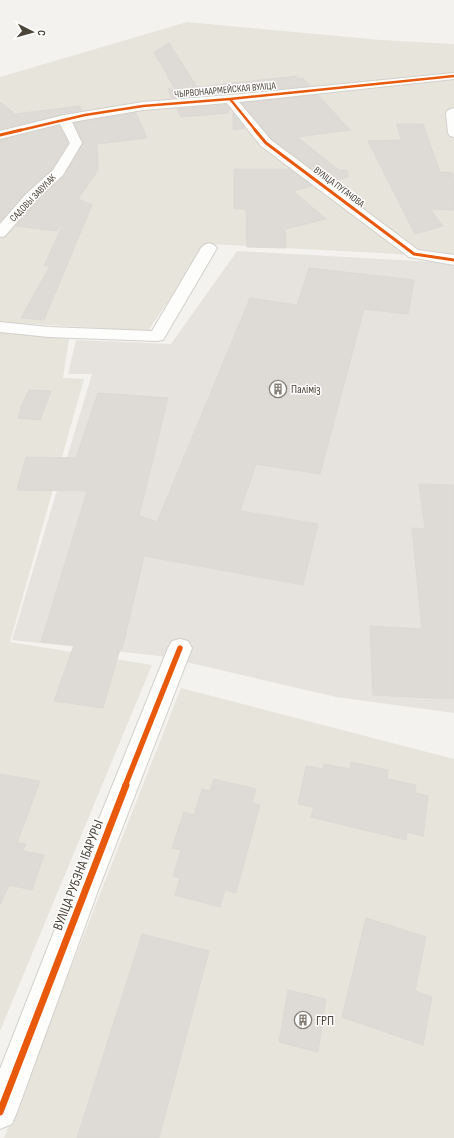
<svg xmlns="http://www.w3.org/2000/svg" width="454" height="1138" font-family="'Sofia Sans Condensed',sans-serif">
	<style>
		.residential { fill: #e7e4dc }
		.industrial { fill: #e6e2de }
		.building { fill: #dedbd6; stroke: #dcd9d4 }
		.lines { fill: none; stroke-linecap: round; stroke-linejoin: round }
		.minor-casing { stroke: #d2d0cb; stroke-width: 2 }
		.minor { fill: #fdfdfc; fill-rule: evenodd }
		.cycleway-far3-casing { stroke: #fff; stroke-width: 4 }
		.cycleway-far2-casing { stroke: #fff; stroke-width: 4.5 }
		.cycleway-far1-casing { stroke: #fff; stroke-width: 8 }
		.cycleway-casing { stroke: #fff; stroke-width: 10 }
		.cycleway-far3 { stroke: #e8590c; stroke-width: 2.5 }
		.cycleway-far2 { stroke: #e8590c; stroke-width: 3 }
		.cycleway-far1 { stroke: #e8590c; stroke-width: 5.5 }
		.cycleway { stroke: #e8590c; stroke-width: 7 }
		.labels { text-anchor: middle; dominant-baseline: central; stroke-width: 3; stroke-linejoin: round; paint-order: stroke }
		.far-street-label { font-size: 10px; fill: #4b4439; stroke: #fff }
		.poi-label { font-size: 12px; fill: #4b4439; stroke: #fff; text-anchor: start }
		.near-street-label { font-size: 14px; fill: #4b4439; stroke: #fff }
		.near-poi-label { font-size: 14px; fill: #4b4439; stroke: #fff; text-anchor: start }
	</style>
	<rect width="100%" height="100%" fill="#f4f2ee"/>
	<path class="residential" d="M187,22L381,40L454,44V258L380,253L207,244L148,331L0,322V77Z
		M0,332L69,339L63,378L84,379L10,642L152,665L0,1031Z
		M181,688L454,759V1138H4Z"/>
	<path class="industrial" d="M237,251L454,263V713L336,697L160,656L12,640L92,374H68L76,340L171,344Z"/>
	<path class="building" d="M169,43L197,87L296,76L298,79L303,78L310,86L172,98L168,89H175L154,52Z
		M318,95L350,130L297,137L339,170H347L348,177L330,182L272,139L242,103Z
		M0,102L15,114L80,106L82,110L0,129Z
		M226,105L230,109L228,113L181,117L177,109Z
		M136,113L147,138L97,144L98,170L78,199L92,205L44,320L21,318L50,266H44L66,217L57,231L16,226L37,201L64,176L83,144L74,123Z
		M233,113L245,128L233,130Z
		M397,124H423L440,172L453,173L454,210L430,209L443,226L415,234L368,141L401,140Z
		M59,126L68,143L52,169L25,193L0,222V140Z
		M234,169H290L312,186L293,191L326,219L285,229L286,248L247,247L246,209H234Z
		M309,268L414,280L408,314L364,309L320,474L256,464L240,511L318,524L303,585L144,556L122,649H120L103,708L54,701L74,645L41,642L87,491L17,490L26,457L76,458L98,393L168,398L139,516L157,522L250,298L297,305Z
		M29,390L51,391L40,420L18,418L21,410L20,409Z
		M419,484L454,485V699L373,695L370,626L422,629L412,528L425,529Z
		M351,762L388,770L387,779L416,785L415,793L428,796L423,836L407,832L406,840L311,817L314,807L298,804L306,766L323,769L324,764L350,769Z
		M0,774L40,781L17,843L26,844L23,851L44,855L32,890L9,885L0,905Z
		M214,779L256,789L252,803L260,805L236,893L225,890L220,907L175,895L180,878L173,876L181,850L172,848L184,812L194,815L202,789L210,791Z
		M366,918L426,937L415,991L432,997L423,1045L342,1017Z
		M142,934L209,951L159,1138H77Z
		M288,990L326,999L318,1052L279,1042Z"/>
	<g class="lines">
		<defs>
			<path id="minor" d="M454,73V79L239,102L271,140L418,250L454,255V265L409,257L261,146L227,103L143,110L72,122L82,143L63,175L36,200L5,236L0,237V224L26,194L53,170L70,143L60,124L0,139V131L64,115L143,102L230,95Z
				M454,108V137L450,136L448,133L446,113L448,110Z
				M209,243L214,245L217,248L163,340L157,341L49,337L0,332V322L49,327L152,331L201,248L204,245Z
				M180,639L188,641L192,648L99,888L17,1112L12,1124L0,1129V1069L71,888L168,648L172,641Z"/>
		</defs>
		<use href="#minor" class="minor-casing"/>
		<use href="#minor" class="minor"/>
		<defs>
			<path id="cycleway-far3" d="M230,99L256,131
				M17,131L85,115L143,106L230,99L454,76"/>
			<path id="cycleway-far2" d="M255,130L266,143L414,254L454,260
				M0,135L21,130"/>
			<path id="cycleway-far1" d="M125,786L180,648"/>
			<path id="cycleway" d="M0,1112L126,785"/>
		</defs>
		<use href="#cycleway-far3" class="cycleway-far3-casing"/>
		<use href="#cycleway-far2" class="cycleway-far2-casing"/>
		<use href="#cycleway-far1" class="cycleway-far1-casing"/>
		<use href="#cycleway" class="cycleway-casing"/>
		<use href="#cycleway-far3" class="cycleway-far3"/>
		<use href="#cycleway-far2" class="cycleway-far2"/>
		<use href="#cycleway-far1" class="cycleway-far1"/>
		<use href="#cycleway" class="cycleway"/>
	</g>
	<defs>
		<symbol id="building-ring" viewBox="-11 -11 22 22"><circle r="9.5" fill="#fff" stroke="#868178" stroke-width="1.5"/><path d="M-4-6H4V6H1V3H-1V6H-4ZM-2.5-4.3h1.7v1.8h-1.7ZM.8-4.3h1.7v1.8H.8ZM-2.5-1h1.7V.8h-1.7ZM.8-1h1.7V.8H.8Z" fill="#868178"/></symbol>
	</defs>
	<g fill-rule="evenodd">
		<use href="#building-ring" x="268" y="379" width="20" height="20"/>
		<use href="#building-ring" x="293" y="1010" width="20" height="20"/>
	</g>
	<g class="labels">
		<g class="far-street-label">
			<text transform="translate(225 90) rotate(-5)">ЧЫРВОНААРМЕЙСКАЯ ВУЛІЦА</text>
			<text transform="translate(339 187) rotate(37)">ВУЛІЦА ПУГАЧОВА</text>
			<text transform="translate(33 198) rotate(-46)">САДОВЫ ЗАВУЛАК</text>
		</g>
		<g class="poi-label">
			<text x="291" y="389">Паліміз</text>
		</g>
		<g class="near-street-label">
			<text transform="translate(78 875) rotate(-69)">ВУЛІЦА РУБЭНА ІБАРУРЫ</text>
		</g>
		<g class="near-poi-label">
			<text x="316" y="1020">ГРП</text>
		</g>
	</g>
	<g transform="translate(32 32) rotate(96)" stroke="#ffffff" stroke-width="3" paint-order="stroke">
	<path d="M0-3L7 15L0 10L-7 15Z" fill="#4b4439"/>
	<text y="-6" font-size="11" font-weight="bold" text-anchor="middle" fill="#4b4439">С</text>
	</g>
</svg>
